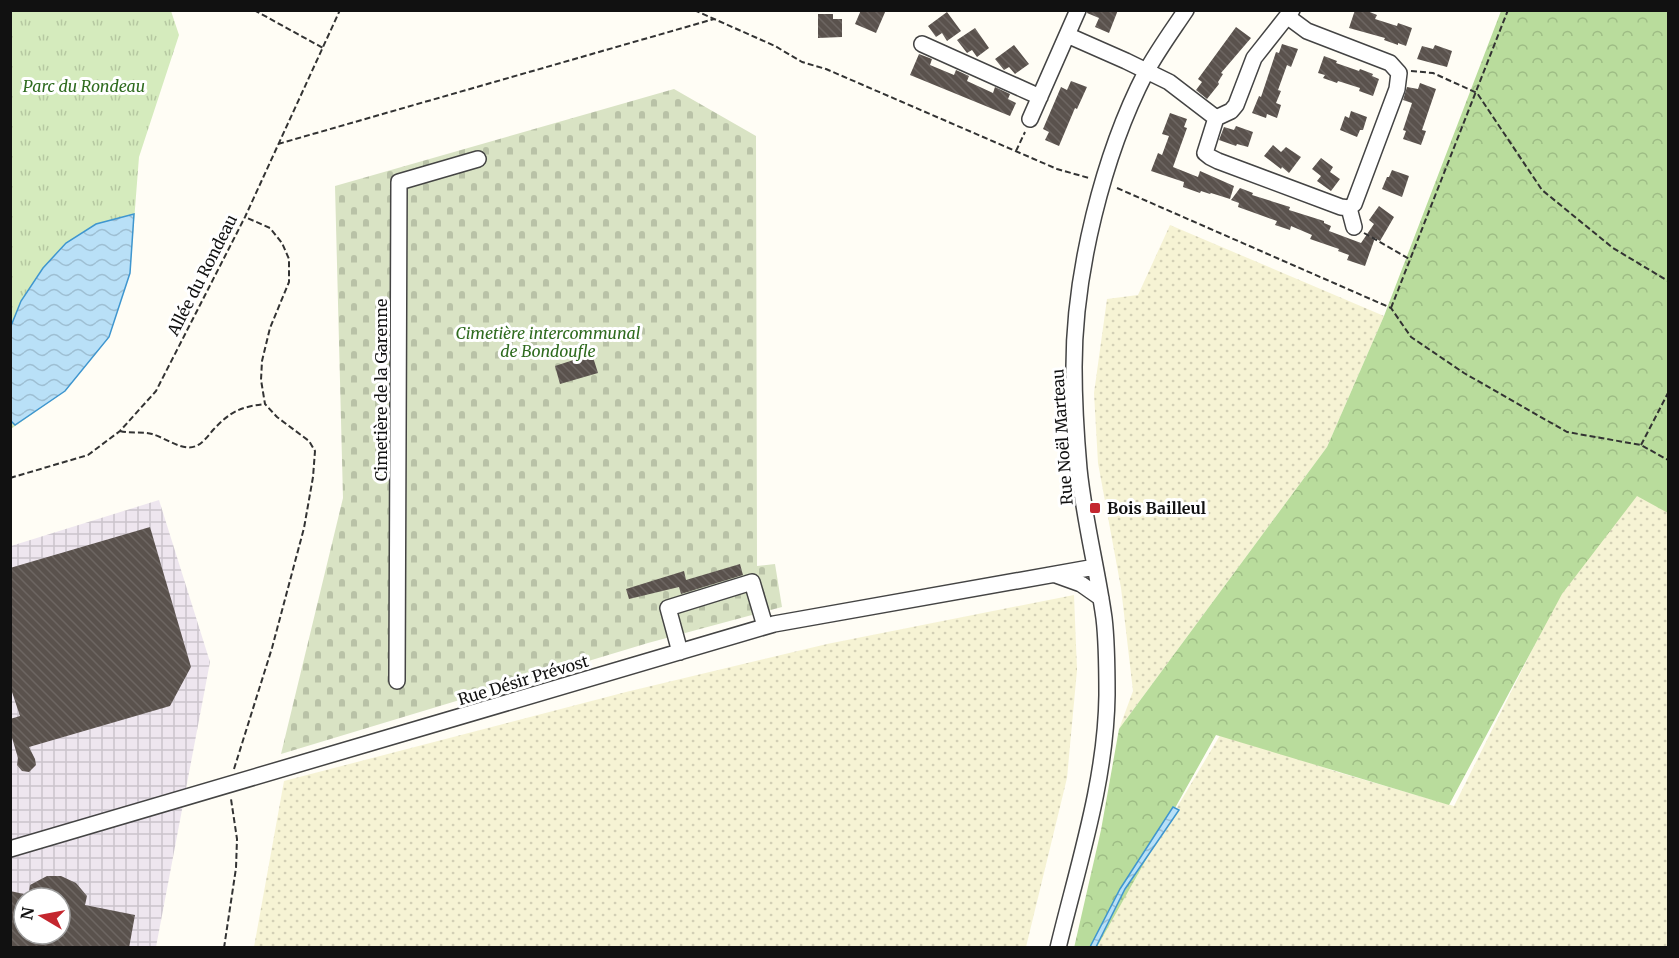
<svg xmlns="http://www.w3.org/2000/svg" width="1679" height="958" font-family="Merriweather,serif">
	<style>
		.industrial { fill: url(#industrial-grid); fill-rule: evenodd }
		.farmland { fill: url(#farmland-dots) }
		.forest { fill: url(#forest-crowns) }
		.cemetery { fill: url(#cemetery-stones) }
		.park { fill: url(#park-tufts) }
		.water { fill: url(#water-waves); stroke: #3f96cf; stroke-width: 1.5 }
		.building { fill: url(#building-back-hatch) }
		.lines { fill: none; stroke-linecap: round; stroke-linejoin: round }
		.minor-casing { stroke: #444; stroke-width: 18 }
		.path { stroke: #333; stroke-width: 2; stroke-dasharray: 6 3; stroke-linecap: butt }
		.minor { stroke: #fff; stroke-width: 15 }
		.poi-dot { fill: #c4262e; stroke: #fff; stroke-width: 2 }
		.labels { text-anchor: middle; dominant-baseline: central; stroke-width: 6; stroke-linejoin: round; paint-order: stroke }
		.park-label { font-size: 16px; font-style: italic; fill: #2f6b1f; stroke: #fff }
		.street-label { font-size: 16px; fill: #111; stroke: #fff }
		.poi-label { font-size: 16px; font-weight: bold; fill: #111; stroke: #fff; text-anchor: start }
	</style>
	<defs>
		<pattern id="industrial-grid" width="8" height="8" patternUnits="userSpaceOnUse" patternTransform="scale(1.5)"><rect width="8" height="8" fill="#eee6ef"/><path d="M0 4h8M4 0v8" fill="none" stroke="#cbc4cc"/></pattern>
		<pattern id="farmland-dots" width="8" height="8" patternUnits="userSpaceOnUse" patternTransform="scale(1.5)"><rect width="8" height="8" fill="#f6f3d4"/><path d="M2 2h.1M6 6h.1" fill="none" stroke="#d2cfb5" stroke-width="1.8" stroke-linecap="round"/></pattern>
		<pattern id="forest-crowns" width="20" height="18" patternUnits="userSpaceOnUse" patternTransform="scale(1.5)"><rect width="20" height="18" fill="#b9dc9c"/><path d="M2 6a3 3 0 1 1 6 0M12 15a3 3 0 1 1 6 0" fill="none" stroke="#9ebc85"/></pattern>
		<pattern id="cemetery-stones" width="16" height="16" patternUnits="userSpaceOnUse" patternTransform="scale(1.5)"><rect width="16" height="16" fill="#d9e3c4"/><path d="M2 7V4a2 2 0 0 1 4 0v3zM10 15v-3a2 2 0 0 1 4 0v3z" fill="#b9c2a7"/></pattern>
		<pattern id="park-tufts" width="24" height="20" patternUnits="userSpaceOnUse" patternTransform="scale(1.5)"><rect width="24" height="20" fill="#d5ebbd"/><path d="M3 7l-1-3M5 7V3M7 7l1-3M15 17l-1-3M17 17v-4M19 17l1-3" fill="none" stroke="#b6c8a1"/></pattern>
		<pattern id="water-waves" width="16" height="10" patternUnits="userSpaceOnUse" patternTransform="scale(1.5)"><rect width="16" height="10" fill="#b9e0f7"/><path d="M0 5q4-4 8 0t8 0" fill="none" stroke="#9ebfd3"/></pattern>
		<pattern id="building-back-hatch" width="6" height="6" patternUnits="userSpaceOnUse" patternTransform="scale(1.5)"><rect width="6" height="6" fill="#5a524d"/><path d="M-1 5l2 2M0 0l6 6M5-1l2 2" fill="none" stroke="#6d6662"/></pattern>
	</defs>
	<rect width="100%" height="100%" fill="#fffdf5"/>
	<path class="industrial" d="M159,500L210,662L156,947L11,948V546ZM24,898H60V934H24Z"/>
	<path class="farmland" d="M1170,225L1384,316L1327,447L1119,729L1133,691L1121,588L1098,463L1094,393L1107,299L1138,295Z
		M1630,484L1668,507V947L1093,948L1222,732L1334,771L1454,806L1560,594Z
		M1074,595L1077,670L1067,778L1026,947H254L284,781L626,692L827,644Z"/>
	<path class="forest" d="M1501,11H1668V513L1637,496L1562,594L1449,805L1216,735L1097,947L1074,948L1101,830L1119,729L1327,447L1384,316Z"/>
	<path class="cemetery" d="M674,89L756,136L757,566L775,564L782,607L648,643L281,754L343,498L335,186Z"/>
	<path class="park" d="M11,11H171L179,35L139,157L130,273L109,337L65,391L11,429Z"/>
	<path class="water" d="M134,214L130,273L109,337L65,391L15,425L11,421V326L21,301L43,268L66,243L96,224Z
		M1173,807L1179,810L1125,889L1096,947H1090L1120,889Z"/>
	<path class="building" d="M861,10H886L876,33L855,24Z
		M1088,10H1118L1109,33L1095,27L1099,18L1087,13Z
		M1355,10H1365L1377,15L1375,19L1397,26L1398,23L1412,28L1406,46L1398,43V45L1384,40L1385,38L1349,28Z
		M947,12L961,31L947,41L942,33L936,37L928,26Z
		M818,14H833V19H842V37L818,38Z
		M1236,27L1251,38L1221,73L1223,74L1218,82L1219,84L1207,99L1196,90L1202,82L1198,79Z
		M975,28L989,48L977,57L972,50L967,53L957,40Z
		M1282,44L1298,49L1291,67L1287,65L1278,90L1281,91L1276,103L1281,105L1277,118L1267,114L1266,118L1252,113L1259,96L1261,97L1276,52L1279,53Z
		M1014,45L1029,64L1015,74L1009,67L1004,70L995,59Z
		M1435,45L1452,51L1447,67L1417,59L1422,46L1433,49Z
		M919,54L932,59L930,65L954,75L956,70L969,76L967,81L993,93L995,87L1010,94L1008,99L1016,103L1010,116L910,75Z
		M1324,56L1337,61L1336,63L1359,71L1360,69L1373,74L1372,76L1379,79L1373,96L1359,91L1360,88L1338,81L1337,83L1323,78L1325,75L1318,73Z
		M1071,81L1087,87L1077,109L1075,108L1059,146L1045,140L1049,132L1043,129L1061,87L1067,90Z
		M1420,83L1436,89L1422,130L1426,131L1421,145L1403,139L1406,131L1403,130L1412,103L1403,100L1407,87L1418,89Z
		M1351,111L1367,117L1363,130H1360L1357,137L1340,130L1345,116L1349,118Z
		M1170,113L1187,119L1184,127L1187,128L1173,167L1198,177L1200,171L1234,186L1230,199L1211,193L1210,194L1201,191L1200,193L1183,187L1184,182L1151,171L1158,153L1162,155L1169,136L1162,134Z
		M1236,126L1253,132L1248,147L1237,144L1236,146L1219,140L1224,127L1234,130Z
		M1273,145L1281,152L1286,147L1301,157L1289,173L1282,167L1281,169L1264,156Z
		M1321,158L1333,167L1330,172L1340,179L1331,191L1317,181L1321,176L1312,169Z
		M1392,170L1409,176L1402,197L1382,189L1387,177H1389Z
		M1240,188L1253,193L1252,195L1290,207L1289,210L1324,221V223L1331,226L1329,231L1361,243L1374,224L1369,220L1379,206L1394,217L1380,241L1375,238L1365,266L1347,260L1349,255L1338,251L1339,249L1310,239L1312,235L1291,226L1290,230L1275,225L1277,221L1238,207L1239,203L1231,200Z
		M592,354L598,373L560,384L555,366Z
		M150,527L191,667L170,706L29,747L35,759L36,765L29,772L22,771L17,765L18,758L10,731V719L20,716L10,686V568Z
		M740,564L743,575L681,594L679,587L629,599L626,589L684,571L686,580Z
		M47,876H61L76,883L87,896L85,905L135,915L129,948H10V891L24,894V934H60V898H28L30,885Z"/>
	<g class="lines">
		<defs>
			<path id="minor" d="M1292,10L1254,58L1236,105L1231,111L1216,118L1205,153L1210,157L1218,161L1341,207L1349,208
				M1288,17L1307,31L1390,63L1399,73L1397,89L1354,204L1349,208
				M1067,35L1126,61L1169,82L1216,118
				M922,44L1040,97
				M1030,119L1078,10
				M1349,208L1354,227
				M1056,575L1081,584L1101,598
				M680,652L668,608L752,582L765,626
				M397,681L399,182L478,159
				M10,849L774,624L1095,567
				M1058,948C1078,865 1106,781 1107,695C1107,670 1107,643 1104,618C1097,568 1084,519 1079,469C1076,435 1074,401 1074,367C1074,273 1103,155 1146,72C1158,50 1172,31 1186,10"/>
		</defs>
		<use href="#minor" class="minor-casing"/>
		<path class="path" d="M254,10L323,48
			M694,10L775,46L802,62L826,69L1057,169L1089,178
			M1411,71L1433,73L1477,93L1542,190L1613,248L1668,281
			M278,144L714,19
			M1016,151L1025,132
			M1117,188L1391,308L1411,337L1464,373L1567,432L1641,445L1668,460
			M1364,233L1411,260
			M1391,308L1508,10
			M120,431C131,434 142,431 152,434C166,438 183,452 196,446C203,443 208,436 213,430C231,411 240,407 265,404
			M1641,445L1668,393
			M10,478L88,455L120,431L156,391L245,217L340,10
			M234,769L272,648L304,528L313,477L315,451L309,441L277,417L265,404L261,380L262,361L270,328L289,282V259L282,243L270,228L245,217
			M224,948L236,868L237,839L231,799"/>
		<use href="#minor" class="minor"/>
	</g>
	<rect class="poi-dot" x="1089" y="502" width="12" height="12" rx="3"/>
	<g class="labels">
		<g class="park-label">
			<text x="84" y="86">Parc du Rondeau</text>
			<text x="548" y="333">Cimetière intercommunal<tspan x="548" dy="18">de Bondoufle</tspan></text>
		</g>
		<g class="street-label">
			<text transform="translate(202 275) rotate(-63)">Allée du Rondeau</text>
			<text transform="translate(381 390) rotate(-90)">Cimetière de la Garenne</text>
			<text transform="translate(1062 437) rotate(-94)">Rue Noël Marteau</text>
			<text transform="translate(523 680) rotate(-17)">Rue Désir Prévost</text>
		</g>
		<g class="poi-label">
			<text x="1107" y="508">Bois Bailleul</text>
		</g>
	</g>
	<rect width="1679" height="958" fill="none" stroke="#111111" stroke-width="24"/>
	<g transform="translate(42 916) rotate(280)"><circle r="28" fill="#ffffff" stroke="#a0a0a0" stroke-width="1.5"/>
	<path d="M0-4.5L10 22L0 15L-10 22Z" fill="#c4262e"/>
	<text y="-9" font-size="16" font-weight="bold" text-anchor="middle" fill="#111111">N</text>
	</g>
</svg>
